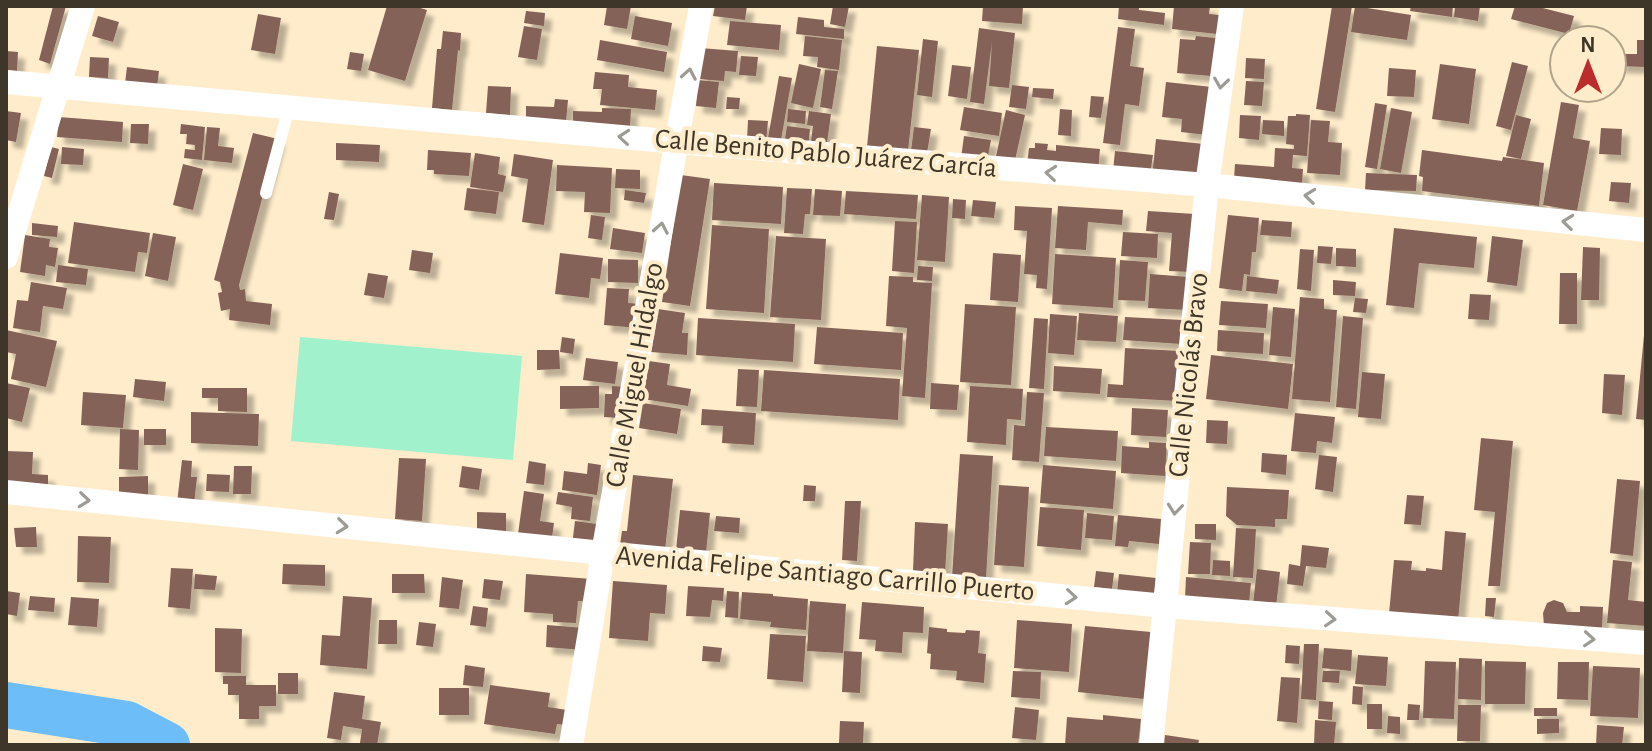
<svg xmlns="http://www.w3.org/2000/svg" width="1652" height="751" font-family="'Alegreya Sans',sans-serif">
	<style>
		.green { fill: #a0f1cc }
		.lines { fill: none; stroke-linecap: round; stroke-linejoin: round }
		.river { stroke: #6dbdf8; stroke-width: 46 }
		.building { fill: #856259; filter: url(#shadow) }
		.lane { stroke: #fff; stroke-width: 12 }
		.street { stroke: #fff; stroke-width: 24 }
		.oneway { stroke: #9e9a94 }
		.labels { text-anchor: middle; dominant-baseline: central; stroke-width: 8; stroke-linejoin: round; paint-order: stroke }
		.street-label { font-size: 28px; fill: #3e3629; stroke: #feecca }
	</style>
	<defs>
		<filter id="shadow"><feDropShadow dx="7" dy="7" stdDeviation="2" flood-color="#0004"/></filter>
	</defs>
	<rect width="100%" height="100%" fill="#feecca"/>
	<path class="green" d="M300,337L522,356L513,460L291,441Z"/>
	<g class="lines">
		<path class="river" d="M6,705L127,724L167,745"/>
	</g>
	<path class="building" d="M53,6H66L50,64L39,60Z
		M387,6H414L427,10L405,81L368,70Z
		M607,6H631L627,29L604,25Z
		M715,6H747L745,20L713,16Z
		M833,6H849L845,27L830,24Z
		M983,6H1023L1022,24L982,21Z
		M1119,6H1139V10L1165,13L1164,25L1118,19Z
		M1174,6H1210L1209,14L1219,15L1217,34L1172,29Z
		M1332,6H1352L1335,112L1316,109Z
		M1355,6L1411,15L1407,40L1351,32Z
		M1411,6H1453L1452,17L1410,11Z
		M1455,6H1480L1478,21L1454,17Z
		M1515,6H1535L1574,16L1569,34L1511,19Z
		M526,11L545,13L544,26L524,23Z
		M258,14L281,18L275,54L251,50Z
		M98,16L119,22L113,42L92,36Z
		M635,16L672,23L668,46L631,39Z
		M798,17L824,20V27L844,29V39L796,34Z
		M730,21L781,25L779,50L727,45Z
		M524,26L542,29L537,60L518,57Z
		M1118,27L1135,29L1130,66L1144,68L1139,106L1125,104L1120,145L1103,143Z
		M979,28L1015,33L1009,88L989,86L992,42L984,104L970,102Z
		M443,31L461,33L460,51L458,50L452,110L432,108L437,49H441Z
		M805,36L842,40L839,70L817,67L818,57L803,56Z
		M1196,36L1216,38L1211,76L1177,73L1180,39L1195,40Z
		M923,39L938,41L932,97L917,95Z
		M600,40L667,52L664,72L597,60Z
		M1637,40H1646V67L1618,66L1619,54H1637Z
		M877,46L919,50L908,151L867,147Z
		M700,48L738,51L736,72L725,71L724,81L698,79Z
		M6,51L18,52L17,71L6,70Z
		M350,52L364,54L361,71L347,69Z
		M741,56L758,57L756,76L739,75Z
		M90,57L109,58L108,78L89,77Z
		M1246,58L1265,59L1264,79L1245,78Z
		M1512,62L1528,66L1511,130L1496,126Z
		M799,64L821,69L813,108L791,103Z
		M1440,64L1476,69L1469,124L1432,119Z
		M952,65L971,67L967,99L948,96Z
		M127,67L159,71L157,87L125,83Z
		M1389,68L1416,70L1414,97L1387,96Z
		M825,70L838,71L832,109L820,107Z
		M595,72L629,75L628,87L657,90L655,110L600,105L602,89H593Z
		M779,76L792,78L781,140L768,138Z
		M698,80L719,82L716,108L696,106Z
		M1246,81L1264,82L1262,106L1244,105Z
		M1166,82L1212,87L1207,135L1181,132L1182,119L1162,117Z
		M1012,85L1029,87L1026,109L1009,107Z
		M488,86L511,87L510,115L486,113Z
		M1033,88L1054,89L1053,99L1032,97Z
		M1091,96L1104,97L1101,118L1089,117Z
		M727,97L740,98L739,109H726Z
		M555,99L568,100L566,122L526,120V106L554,107Z
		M1561,102L1579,105L1573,138L1590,141L1577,211L1543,205Z
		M1375,103L1387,105L1377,169L1365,167Z
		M964,107L1002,113L999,136L960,130Z
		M602,108L631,109L630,127L573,124V111L602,112Z
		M1391,108L1412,112L1401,173L1380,169Z
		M788,109L806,111L805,124L787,122Z
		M1060,109L1072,110L1071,136L1058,135Z
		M1006,110L1025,115L1014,165L995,161Z
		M6,111L21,113L16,142L6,140Z
		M809,111L831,114L826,150L810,149L813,126L807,125Z
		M1296,114L1310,115L1307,156L1293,155L1292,168L1303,169L1302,184L1234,179L1235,164L1274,167L1275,148L1294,149V145L1286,144L1288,116H1296Z
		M1240,115L1261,116L1259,140L1239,138Z
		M1516,115L1531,119L1521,159L1506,156Z
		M59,117L123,122L122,142L57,137Z
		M748,120L768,121L766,141L747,140Z
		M1263,120L1284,121V136L1262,134Z
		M1311,120L1330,121L1328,142L1342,143L1340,175L1307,173Z
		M131,124H149L148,144L130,143Z
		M181,124L205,127L202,160L184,158L185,149L195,150V145L186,144L187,134H180Z
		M787,126L810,129L808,149L784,146Z
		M207,127L220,128L218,146L234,148L232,163L204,160Z
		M914,127L931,129L927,153L911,151Z
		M1601,128L1622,129L1621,155L1599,154Z
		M253,133L278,139L239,285L240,290L245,289L246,301L272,304L270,325L229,320L230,309L221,311L218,293L222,292L220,282L214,280Z
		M964,136L991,140L987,161L961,158Z
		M1156,139L1204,144L1199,182L1152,177Z
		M336,143L380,145L379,162L336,160Z
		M1035,143L1048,144L1047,150L1056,151V145L1100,149L1098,171L1027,164L1029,148H1035Z
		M51,147L59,149L52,178L44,176Z
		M62,147L84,149L83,165L61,164Z
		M428,150L471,153L469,176L434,174V170H427Z
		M1422,150L1502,161L1503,157L1544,163L1539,206L1422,191L1423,177L1419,176Z
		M1115,151L1153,155L1150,175L1113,171Z
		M475,153L500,157L498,174L506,176L503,192L470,187Z
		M514,154L553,160L544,225L522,222L528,179L511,176Z
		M183,164L203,169L193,210L173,205Z
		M557,165L612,168L610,213L584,212L585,192L556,191Z
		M616,169L640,170V189L615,188Z
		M1366,173L1417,175L1416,191L1365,190Z
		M681,175L710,179L690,306L662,302Z
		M1611,182L1631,183L1629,203L1609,201Z
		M714,183L783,187L781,224L712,220Z
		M467,188L499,192L496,214L464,210Z
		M787,188L812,189L810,214H805L803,234L784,233Z
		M815,189L842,191L840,216L813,215Z
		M625,190L646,193L644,203L624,200Z
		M846,191L918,195L916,219L844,214Z
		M329,192L339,194L334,220L324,219Z
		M922,195L949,197L945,262L917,260Z
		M953,199L966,200L965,219L952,218Z
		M973,200L996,202L994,218L971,216Z
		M1015,206L1052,208L1047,289L1036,288L1037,275L1024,274L1027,231L1014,230Z
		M1058,206L1123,210L1122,225L1088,222L1086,250L1055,248Z
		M1148,211L1195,214L1191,272L1169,271L1172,233L1146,231Z
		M591,215L605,217L602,240L588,238Z
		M1228,215L1259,218L1256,252H1252L1250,275L1244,274L1242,291L1219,288Z
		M1262,220L1292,222L1291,237L1260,235Z
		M895,221L917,222L914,273L892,271Z
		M74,222L150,233L147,253L138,252L135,272L68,263Z
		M32,223L58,226L57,237L32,235Z
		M712,225L769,229L764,313L706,309Z
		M613,228L645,233L642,253L610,249Z
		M1394,228L1477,237L1474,268L1419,263L1414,308L1386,305Z
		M1123,232L1158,234L1157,258L1121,256Z
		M153,233L176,237L168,281L145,276Z
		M25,235L50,239L49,247L58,248L55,267L46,265L45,276L20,272Z
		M776,236L826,239L821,320L770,317Z
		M1492,236L1523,240L1517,286L1487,282Z
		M1318,246L1333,247L1331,264L1317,263Z
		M1583,247L1600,248L1599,300H1581Z
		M1336,248L1356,249V267L1336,266Z
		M1300,249L1314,250L1311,291L1297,289Z
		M412,250L433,253L430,273L409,270Z
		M560,253L603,258L600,279L591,278L589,298L555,294Z
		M993,253L1021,255L1018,302L990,300Z
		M1055,254L1116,258L1113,308L1052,304Z
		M608,259L638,260V283L608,282Z
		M1120,260L1148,262L1145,301L1118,300Z
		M58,265L88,269L86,285L56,282Z
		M918,266L933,267L932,281L917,280Z
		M368,273L388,276L384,298L364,295Z
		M1560,273H1577V324H1559Z
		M1150,274L1189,277L1187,310L1148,308Z
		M889,276L913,277V282L932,283L925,398L902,396L907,328L886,326Z
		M1247,276L1279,280L1277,294L1246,291Z
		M1333,280L1356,282L1355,296L1333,295Z
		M31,282L67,288L63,309L43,306L40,332L13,328L17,300L28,301Z
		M607,288L629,289L628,303L641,304L639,328L604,325Z
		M1470,294L1491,295L1489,320L1468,319Z
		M1300,297L1324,299V309L1337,310L1330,402L1292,399Z
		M1355,298L1368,299L1366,313L1353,312Z
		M1221,301L1268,304L1266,328L1219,325Z
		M965,304L1016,307L1011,385L960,382Z
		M1273,307L1295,309L1291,357L1269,355Z
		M658,309L685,313L682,333H688L687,355L651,352Z
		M1079,313L1118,316L1116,342L1077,340Z
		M1050,314L1077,316L1074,355L1048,353Z
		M1343,316L1363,318L1356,409L1336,407Z
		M1125,317L1183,320L1181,344L1123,340Z
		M698,318L795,324L793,362L696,355Z
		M1034,318L1048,319L1044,389L1029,388Z
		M817,327L903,333L901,370L814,364Z
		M6,330L57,341L46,387L11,379L16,354L6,352Z
		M1218,330L1264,333L1263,354L1217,351Z
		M1644,335H1646V420L1636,419Z
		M562,337L575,339L573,354L560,352Z
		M1125,348L1180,351L1177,401L1107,397L1108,384L1123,385Z
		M537,350H559L560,369L537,370Z
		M1211,355L1293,364L1288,409L1206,399Z
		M586,358L618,362L615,384L583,380Z
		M649,361L670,364L667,385L691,389L688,406L643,399Z
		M1054,366L1102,369L1100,394L1053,391Z
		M738,369L759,370L757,407L736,406Z
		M764,370L900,379L898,420L761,411Z
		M1362,372L1385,374L1381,419L1358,417Z
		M1604,374L1625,375L1622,415L1602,413Z
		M135,379L166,382L164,401L133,397Z
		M6,383L30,388L22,422L6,418Z
		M931,383L959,385L957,410L930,409Z
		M560,386H599V408L560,409Z
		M612,386L627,387L620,418L604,417L605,394H612Z
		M970,386L1023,389L1021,420L1007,419L1006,445L967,442Z
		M202,388H247V412L218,411V398H202Z
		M83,392L126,395L123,428L81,425Z
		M1027,392L1044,393L1039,462L1012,460L1014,425L1025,426Z
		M643,403L681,409L677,434L639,428Z
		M1132,408L1168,410L1166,437L1131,435Z
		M702,409L756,413L754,445L722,443L723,426L701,425Z
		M191,412L259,414L258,446L191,443Z
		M1295,413L1335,417L1332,443L1317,441L1316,453L1291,451Z
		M1207,420L1228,421L1227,444L1206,443Z
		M1046,427L1118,431L1116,461L1044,456Z
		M120,429L139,430L138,470L119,469Z
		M144,429H166V445H144Z
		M1481,438L1513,441L1500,586H1488L1495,512L1474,510Z
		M1149,442L1167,443L1165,476L1121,473L1122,446L1149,448Z
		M6,451L33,452L32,474L48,475V489L6,487Z
		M1262,453L1287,455L1286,475L1261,472Z
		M960,454L993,456L986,579L952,577Z
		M1319,455L1337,457L1333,492L1315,489Z
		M399,458L426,459L422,521L395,519Z
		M182,460L192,461L191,477H197L194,504L177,503Z
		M529,461L546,464L544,485L526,483Z
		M588,463L601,465L597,495L562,490L564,471L587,474Z
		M1043,465L1116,471L1113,509L1040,503Z
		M234,466H252L251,494H233Z
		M462,466L482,469L479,490L459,487Z
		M207,474L230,475L229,492L206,491Z
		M633,475L673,479L665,550L620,545L622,531H627Z
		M148,476V501H119V477Z
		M1617,479L1640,481L1633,556L1610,553Z
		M804,485L816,486L815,501H803Z
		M999,485L1029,487L1024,567L994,565Z
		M1227,487L1289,490L1287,519H1275V527L1237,525L1226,516Z
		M524,491L544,494L540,521L554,523L551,545L517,541Z
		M558,492L593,497L590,521L571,519L572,507L556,504Z
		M1407,495L1424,496L1421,525L1404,524Z
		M845,501H861L857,561L842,560Z
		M1040,507L1084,510L1081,550L1037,546Z
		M680,510L710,513L706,553L676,550Z
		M477,512L506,513V537H477Z
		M1087,513L1114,516L1112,540L1085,538Z
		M1118,515L1161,519L1159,544L1129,541L1128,547L1115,546Z
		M716,516L740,518L739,533L714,531Z
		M575,521L597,524L593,548L572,545Z
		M915,522L948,524L945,574L913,571Z
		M1195,524H1216V540L1195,539Z
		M36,527L37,547H16L14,528Z
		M1236,528L1256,529L1253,578L1233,577Z
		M1445,531L1466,533L1458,621L1389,614L1394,560L1412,561L1411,570L1426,571V568L1442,570Z
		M78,536L111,537L109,583L77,582Z
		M1190,542L1211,543L1210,574H1188Z
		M1302,545L1329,548L1326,568L1306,566L1303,586L1287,584L1289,564L1300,566Z
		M1213,560L1230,561V576L1212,575Z
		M1613,560L1632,562L1628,600L1646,602V626L1607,623Z
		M283,564L325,565V586L282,584Z
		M171,568L193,569L190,609L168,607Z
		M1257,569L1280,572L1276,607L1253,604Z
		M1096,571L1114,573L1112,589L1094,587Z
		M195,574L217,576L215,590L194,589Z
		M392,574H424L425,593H392Z
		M526,574L592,579L590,601H578L576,623L553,622V614L524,612Z
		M1119,574L1156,578L1154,595L1117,592Z
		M442,577L463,580L459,609L439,607Z
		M1186,577L1251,583L1249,603L1185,598Z
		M484,579L503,581L500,600L482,598Z
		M613,581L667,585L665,614L650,613L648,641L609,638Z
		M688,586L724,588L723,601L712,600L710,617L686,616Z
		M6,591L20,593L17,616L6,614Z
		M727,591L739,592L738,618L725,617Z
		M742,592L773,594V596L808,599L806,630L770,627L771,622L740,619Z
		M30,596L55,598L54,612L28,610Z
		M343,596L372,598L367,669L320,665L322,635L340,636Z
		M71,597L99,599L97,627L68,625Z
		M1486,598H1496L1494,617L1485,616Z
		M1554,600L1563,603L1567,612H1580V606L1603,607L1602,629L1544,626L1543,613L1547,603Z
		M810,601L846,604L843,653L807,651Z
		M862,602L924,607L923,633L903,632L902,653L875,651L876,640L859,639Z
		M473,606L488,608L486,627L470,625Z
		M379,620H397V644H378Z
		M1017,620L1072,624L1069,672L1014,668Z
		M419,622L436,624L433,647L416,645Z
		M547,625L585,628L583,650L546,647Z
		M1085,626L1151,632L1144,699L1078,692Z
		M929,627L947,629V632L965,633L966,630L980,631L978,653L986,654L984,683L956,680L957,671L930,669L931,654L927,653Z
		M215,628L242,629L241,673L215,672Z
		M770,634L806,636L803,682L767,679Z
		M1304,644H1319L1316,700L1301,699Z
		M1286,645L1300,646L1299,664L1285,663Z
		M703,646L722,648L720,662L702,661Z
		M1324,648L1352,650L1351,671L1322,668Z
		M844,651L862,652L860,693L842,692Z
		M1358,655L1388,657L1386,686L1355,684Z
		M1459,658L1482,659L1481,700L1458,699Z
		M1425,661L1456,662L1454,719L1423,718Z
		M1485,661L1526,662L1525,704H1485Z
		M1558,662H1589L1588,700L1557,699Z
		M465,665L485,668L483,687L463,685Z
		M1593,666L1640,668L1638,718L1590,716Z
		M1013,671L1041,672L1040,699L1011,697Z
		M1323,671H1340L1339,683L1322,682Z
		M278,673H298V694H278Z
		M223,676H246V685H276V706H259V719H239V695H228V684H223Z
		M1281,677L1300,678L1297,723L1277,721Z
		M490,685L550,693L548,707L567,710L565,725L557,724L555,734L484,724Z
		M1353,686L1363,687L1362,705L1352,704Z
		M439,688H469V715H439Z
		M334,692L365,696L362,719L381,722L377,745L360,743L362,729L343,726L341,740L327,738Z
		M1319,701L1333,702L1332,720L1318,719Z
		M1367,704H1382V729H1367Z
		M1408,704L1420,705L1419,720H1407Z
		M1458,705H1481L1480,741H1457Z
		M1015,707L1039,710L1036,740L1012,738Z
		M1534,708H1557V716H1534Z
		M1103,715L1141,719L1138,745H1065L1067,717L1103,720Z
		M1388,716L1400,717V734L1387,733Z
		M1537,719H1559V733L1537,734Z
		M1315,720L1336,722L1334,745H1314Z
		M840,721L864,722L863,744L839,743Z
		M1597,725L1624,727L1622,745H1596Z
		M1165,735L1199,740L1198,745H1164Z"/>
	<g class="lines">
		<path class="lane" d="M266,193L289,107"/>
		<path class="street" d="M6,82L677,142L1207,185L1646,230
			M6,257L83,6
			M6,492L603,553L1166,606L1646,643
			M571,745L603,553L701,6
			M1151,745L1207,185L1232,6"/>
	</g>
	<defs><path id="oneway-chevron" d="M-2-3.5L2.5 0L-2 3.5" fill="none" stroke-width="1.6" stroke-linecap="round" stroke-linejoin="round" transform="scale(2)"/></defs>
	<g class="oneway">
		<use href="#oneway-chevron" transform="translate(689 74) rotate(-80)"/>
		<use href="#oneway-chevron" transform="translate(1221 83) rotate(98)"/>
		<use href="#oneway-chevron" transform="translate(624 137) rotate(-175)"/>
		<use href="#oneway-chevron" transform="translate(1051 173) rotate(-175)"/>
		<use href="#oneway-chevron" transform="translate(1310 196) rotate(-174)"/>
		<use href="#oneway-chevron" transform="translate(1568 222) rotate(-174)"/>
		<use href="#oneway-chevron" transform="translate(661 228) rotate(-80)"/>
		<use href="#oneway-chevron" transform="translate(84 500) rotate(6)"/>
		<use href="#oneway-chevron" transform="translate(1175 509) rotate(96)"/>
		<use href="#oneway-chevron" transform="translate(342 526) rotate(6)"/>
		<use href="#oneway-chevron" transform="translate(1071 597) rotate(5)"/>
		<use href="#oneway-chevron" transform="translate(1330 619) rotate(4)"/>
		<use href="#oneway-chevron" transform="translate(1589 639) rotate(4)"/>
	</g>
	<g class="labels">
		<g class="street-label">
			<text transform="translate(826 154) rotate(5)">Calle Benito Pablo Juárez García</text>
			<text transform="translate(635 375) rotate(-80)">Calle Miguel Hidalgo</text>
			<text transform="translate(1189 375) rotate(-84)">Calle Nicolás Bravo</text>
			<text transform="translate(825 574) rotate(5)">Avenida Felipe Santiago Carrillo Puerto</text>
		</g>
	</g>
	<rect width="1652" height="751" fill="none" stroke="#3e3629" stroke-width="16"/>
	<g transform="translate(1588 64)"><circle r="38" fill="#feecca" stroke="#b1a38a" stroke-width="2"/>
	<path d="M0-6L14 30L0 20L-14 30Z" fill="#bb2c2c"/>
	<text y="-12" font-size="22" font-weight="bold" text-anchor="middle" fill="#3e3629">N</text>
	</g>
</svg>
